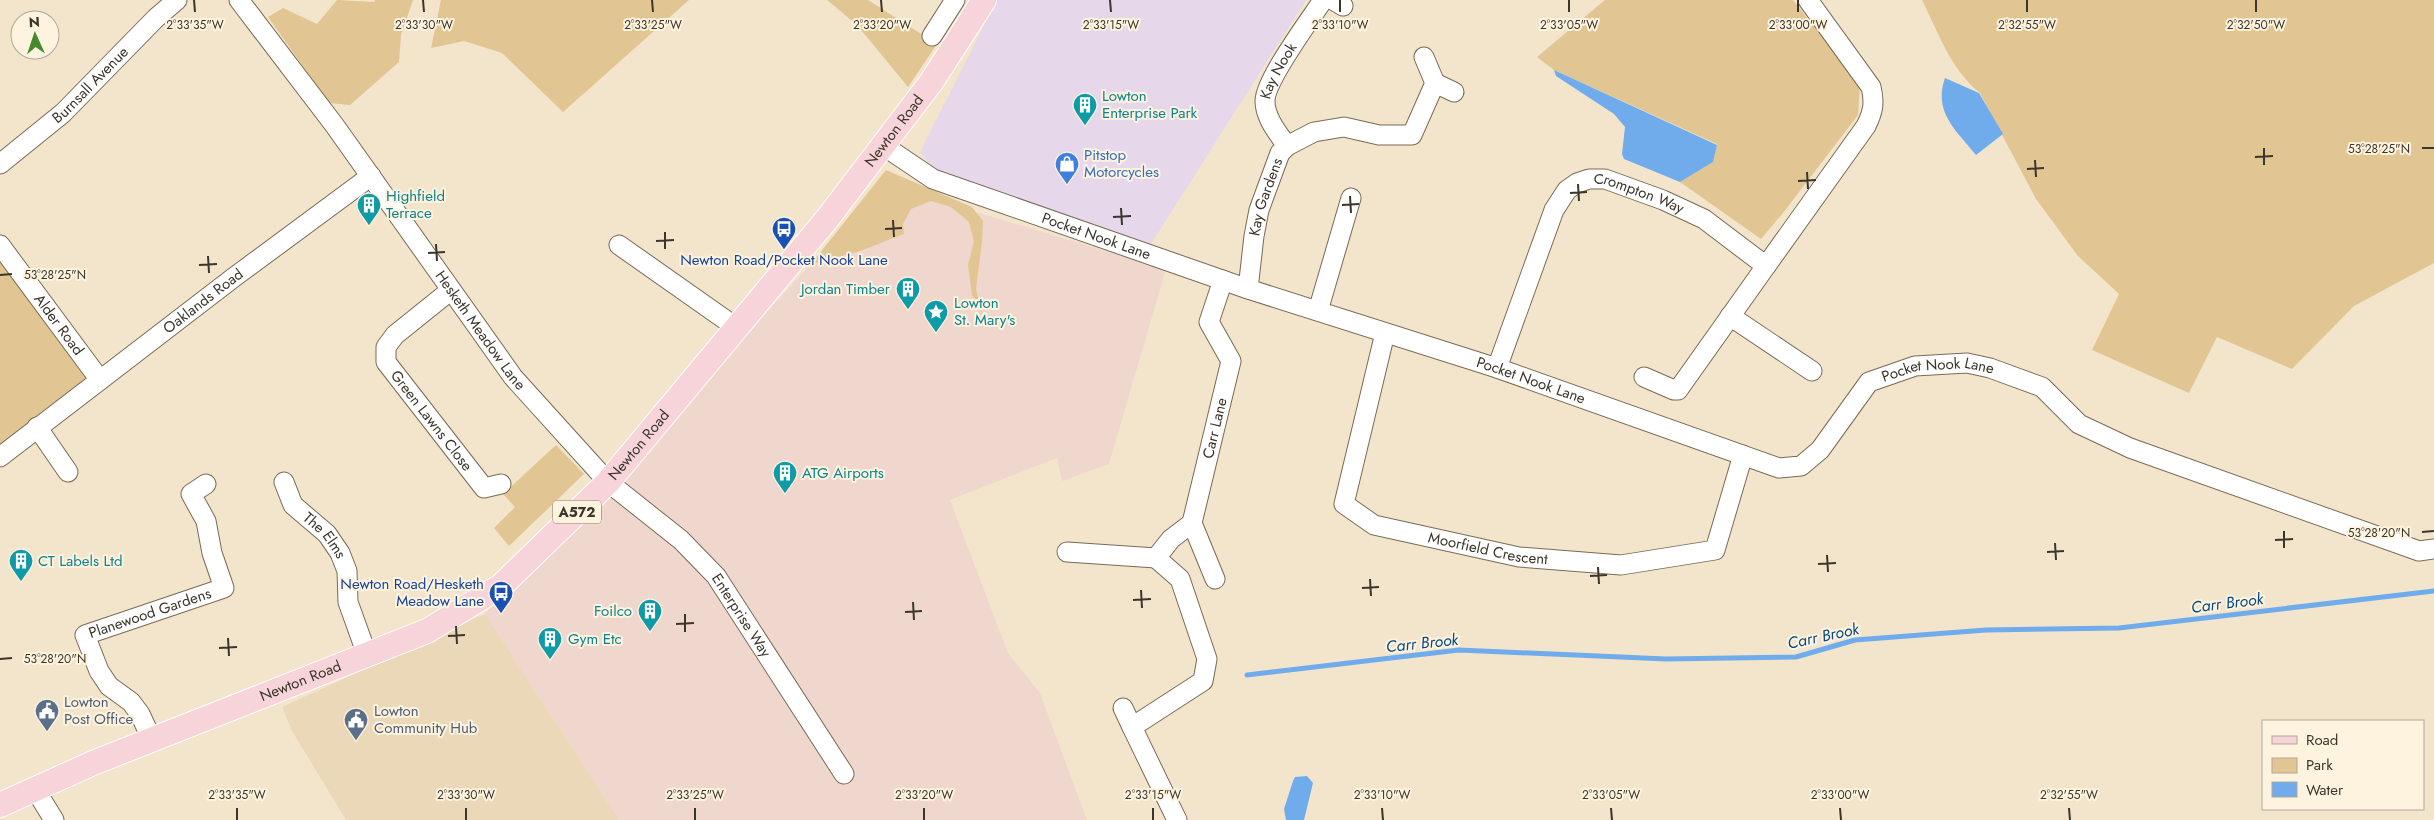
<svg xmlns="http://www.w3.org/2000/svg" width="2434" height="820" font-family="Jost,sans-serif">
	<style>
		.commercial { fill: #efd7cd }
		.industrial { fill: #e6d7ea }
		.built { fill: #ead8b8 }
		.green { fill: #e1c592 }
		.water { fill: #70acec }
		.lines { fill: none; stroke-linecap: round; stroke-linejoin: round }
		.stream { stroke: #70acec; stroke-width: 5 }
		.minor-casing { stroke: #786b55; stroke-width: 21 }
		.major-casing { stroke: #fff; stroke-width: 26 }
		.minor { stroke: #fff; stroke-width: 19 }
		.major { stroke: #f7d4d9; stroke-width: 24 }
		.ticks { fill: none; stroke: #3b362c; stroke-width: 2 }
		.labels { text-anchor: middle; dominant-baseline: central; stroke-width: 4; stroke-linejoin: round; paint-order: stroke }
		.shield { fill: #fef3de; stroke: #766f61; stroke-width: 1 }
		.shield-label { font-size: 14px; font-weight: bold; fill: #3b362c }
		.street-label { font-size: 15px; fill: #3b362c; stroke: #fef3de }
		.culture-label { font-size: 15px; fill: #0d838f; stroke: #fef3de; text-anchor: start }
		.shop-label { font-size: 15px; fill: #366cbe; stroke: #fef3de; text-anchor: start }
		.transit-label { font-size: 15px; fill: #164399; stroke: #fef3de }
		.service-label { font-size: 15px; fill: #4e5e75; stroke: #fef3de; text-anchor: start }
		.water-label { font-size: 16px; font-style: italic; fill: #064a84; stroke: #fef3de }
		.ticks-label { font-size: 12px; text-anchor: middle; fill: #3b362c; stroke: #fef3de; stroke-width: 4; stroke-linejoin: round; paint-order: stroke }
	</style>
	<rect width="100%" height="100%" fill="#f3e5cc"/>
	<path class="commercial" d="M920,195L1166,269L1109,464L1062,481L1057,458L950,500L1008,653L1040,693L1087,820H619L485,614L811,264Z"/>
	<path class="industrial" d="M997,0H1306L1151,244L936,171L920,152Z"/>
	<path class="built" d="M485,614L619,820H346L292,731L282,707Z"/>
	<path class="green" d="M337,0L374,2L375,0H413L401,35L399,62L350,105L329,103L268,17L283,8L317,24Z
		M441,0H689L563,112L502,53L464,41L431,48Z
		M827,0H868L937,44L908,87L857,25Z
		M1605,0H1793L1860,85L1858,115L1783,213L1761,239L1680,182L1713,162L1717,144L1554,70L1537,57Z
		M1922,0H2434V263L2354,306L2292,369L2217,337L2189,393L2092,350L2119,294L2078,256L2036,199L1980,93C1951,70 1938,32 1922,0Z
		M886,170L972,207L983,221L982,242L976,289L982,315L972,295L968,265L974,241L969,222L951,207L931,201L911,209L903,224L904,234L860,251L811,264Z
		M0,254L84,368L87,381L0,448Z
		M556,445L584,474L509,546L494,528L515,507L503,494Z"/>
	<path class="water" d="M1554,70L1717,145L1713,162L1680,182L1624,159L1622,154L1625,127L1614,114L1556,76Z
		M1945,78L1979,93L2003,134L1976,155C1956,130 1933,112 1945,78Z
		M1307,776L1313,783L1304,820H1286L1284,809L1293,781L1295,777Z"/>
	<g class="lines">
		<path class="stream" d="M1247,675L1459,650L1666,659L1796,657L1855,640L1986,630L2119,628L2434,591"/>
		<defs>
			<g id="minor">
				<path id="s1" d="M239,0L335,126L513,377L608,482L681,540L716,576L844,774"/>
				<path d="M1333,0L1343,6"/>
				<path d="M932,36L955,0"/>
				<path d="M1435,83L1454,92"/>
				<path id="s2" d="M884,146L933,179L1248,289L1497,368L1779,468L1801,466L1820,450L1869,382L1915,366L1967,363L1990,368L2042,387L2079,424L2130,448L2419,551L2434,549"/>
				<path id="s3" d="M1287,146C1278,133 1265,118 1265,101C1265,80 1310,20 1323,0"/>
				<path id="s4" d="M0,164L63,113L156,18L177,0"/>
				<path id="s5" d="M0,245L100,380"/>
				<path d="M619,245L737,328"/>
				<path id="s6" d="M1248,289L1254,236L1259,210L1280,153L1287,146L1314,132L1344,127L1379,135H1412L1435,83L1424,57"/>
				<path id="s7" d="M451,290L395,335L386,347V362L484,488L501,484"/>
				<path d="M1318,311L1351,198"/>
				<path d="M1730,316L1812,371"/>
				<path id="s8" d="M1385,333L1344,504L1374,525L1519,557L1621,565L1715,550L1743,455"/>
				<path id="s9" d="M1497,368L1554,210L1567,190L1577,183L1589,179H1605L1663,200L1704,219L1766,266L1866,126C1873,112 1875,103 1871,87L1808,0"/>
				<path d="M1644,377L1674,390H1678L1766,266"/>
				<path d="M37,427L68,472"/>
				<path id="s10" d="M0,457L233,278L371,176"/>
				<path id="s11" d="M284,482L293,505L327,534L340,553L347,571L348,602L367,655"/>
				<path d="M1067,552L1156,558"/>
				<path id="s12" d="M1215,579L1192,523L1231,361L1209,322L1223,280"/>
				<path d="M1123,708L1132,727"/>
				<path id="s13" d="M152,740L140,714L131,702L109,686L99,671L85,635L224,588L212,553L206,521L191,494L206,484"/>
				<path d="M35,789L54,820"/>
				<path d="M1177,820L1132,727L1203,681L1207,659L1180,579L1156,558L1171,539L1192,523"/>
			</g>
			<g id="major">
				<path id="s14" d="M0,805L93,763L427,631L501,586L608,482L827,219L932,81L984,0"/>
			</g>
		</defs>
		<use href="#minor" class="minor-casing"/>
		<use href="#major" class="major-casing"/>
		<use href="#minor" class="minor"/>
		<use href="#major" class="major"/>
	</g>
	<path class="ticks" d="M194,0L195,12M423,0L424,12M652,0L653,12M881,0L882,12M1110,0L1111,12M1340,0V12M1569,0V12M1798,0V12M2027,0V12M2256,0V12M2264,148V165M2422,148H2434M2255,157L2273,156M2035,160L2036,177M2027,169L2044,168M1807,172L1808,189M1798,181L1816,180M1578,184L1579,201M1570,193L1587,192M1350,196L1351,213M1342,205L1359,204M1121,208L1122,225M1113,217L1131,216M893,220L894,237M885,229L902,228M665,232V249M656,241L674,240M436,244L437,261M428,253L445,252M208,256L209,273M199,265L217,264M0,275L12,274M2284,531V548M2422,532L2434,531M2275,540L2293,539M2055,543L2056,560M2047,552L2064,551M1827,555L1828,572M1818,564L1836,563M1598,567L1599,584M1590,576L1607,575M1370,579L1371,596M1362,588L1379,587M1141,590L1142,608M1133,600L1151,599M913,602L914,620M905,612L922,611M685,614V632M676,624L694,623M456,626L457,644M448,636L465,635M228,638L229,656M219,648L237,647M0,659L12,658M237,808V820M466,808V820M695,808V820M924,808V820M1153,808V820M1382,808L1383,820M1611,808L1612,820M1840,808L1841,820M2069,808L2070,820"/>
	<defs>
		<symbol id="building-pin" viewBox="-11 -11 22 30"><path d="M0 17L-7.5 6A9.5 9.5 0 1 1 7.5 6Z" fill="#0f9aa8" stroke="#fef3de"/><path d="M-4-6H4V6H1V3H-1V6H-4ZM-2.5-4.3h1.7v1.8h-1.7ZM.8-4.3h1.7v1.8H.8ZM-2.5-1h1.7V.8h-1.7ZM.8-1h1.7V.8H.8Z" fill="#fff"/></symbol>
		<symbol id="shop-pin" viewBox="-11 -11 22 30"><path d="M0 17L-7.5 6A9.5 9.5 0 1 1 7.5 6Z" fill="#3f7fe0" stroke="#fef3de"/><path d="M-5-2.5h2.3a2.7 3.5 0 0 1 5.4 0H5L5.5 6h-11ZM-1.5-2.5h3a1.5 2.3 0 0 0-3 0Z" fill="#fff"/></symbol>
		<symbol id="bus-pin" viewBox="-11 -11 22 30"><path d="M0 17L-7.5 6A9.5 9.5 0 1 1 7.5 6Z" fill="#1a4fb4" stroke="#fef3de"/><path d="M-5-6H5V4H4V6H2V4H-2V6H-4V4H-5ZM-3.5-4V0h7V-4ZM-3.5 1.2v1.5H-2V1.2ZM2 1.2v1.5H3.5V1.2Z" fill="#fff"/></symbol>
		<symbol id="sight-pin" viewBox="-11 -11 22 30"><path d="M0 17L-7.5 6A9.5 9.5 0 1 1 7.5 6Z" fill="#0f9aa8" stroke="#fef3de"/><path d="M0-6L1.8-2.2L6-1.7L2.9 1.2L3.7 5.4L0 3.3L-3.7 5.4L-2.9 1.2L-6-1.7L-1.8-2.2Z" fill="#fff"/></symbol>
		<symbol id="civic-pin" viewBox="-11 -11 22 30"><path d="M0 17L-7.5 6A9.5 9.5 0 1 1 7.5 6Z" fill="#5c6f8a" stroke="#fef3de"/><path d="M-.6-6.5H3V-4.5H.6V-3L4-1V1h2V6H-6V1h2V-1L-.6-3ZM-1.2 2.5V6h2.4V2.5Z" fill="#fff"/></symbol>
	</defs>
	<g fill-rule="evenodd">
		<use href="#building-pin" x="1071" y="91" width="28" height="38"/>
		<use href="#shop-pin" x="1053" y="150" width="28" height="38"/>
		<use href="#building-pin" x="355" y="191" width="28" height="38"/>
		<use href="#bus-pin" x="770" y="215" width="28" height="38"/>
		<use href="#building-pin" x="894" y="275" width="28" height="38"/>
		<use href="#sight-pin" x="922" y="298" width="28" height="38"/>
		<use href="#building-pin" x="771" y="459" width="28" height="38"/>
		<use href="#building-pin" x="7" y="547" width="28" height="38"/>
		<use href="#bus-pin" x="487" y="579" width="28" height="38"/>
		<use href="#building-pin" x="636" y="597" width="28" height="38"/>
		<use href="#building-pin" x="536" y="625" width="28" height="38"/>
		<use href="#civic-pin" x="33" y="697" width="28" height="38"/>
		<use href="#civic-pin" x="342" y="706" width="28" height="38"/>
	</g>
	<g class="labels">
		<rect class="shield" x="553" y="500.5" width="48" height="23" rx="4"/>
		<g class="shield-label">
			<text x="577" y="512">A572</text>
		</g>
		<g class="street-label">
			<text stroke="none"><textPath href="#s3" startOffset="84">Kay Nook</textPath></text>
			<text stroke="none"><textPath href="#s4" startOffset="120">Burnsall Avenue</textPath></text>
			<text stroke="none"><textPath href="#s14" startOffset="1150">Newton Road</textPath></text>
			<text stroke="none"><textPath href="#s9" startOffset="269">Crompton Way</textPath></text>
			<text stroke="none"><textPath href="#s6" startOffset="94">Kay Gardens</textPath></text>
			<text stroke="none"><textPath href="#s2" startOffset="232">Pocket Nook Lane</textPath></text>
			<text stroke="none"><textPath href="#s10" startOffset="256">Oaklands Road</textPath></text>
			<text stroke="none"><textPath href="#s5" startOffset="99">Alder Road</textPath></text>
			<text stroke="none"><textPath href="#s1" startOffset="409">Hesketh Meadow Lane</textPath></text>
			<text stroke="none"><textPath href="#s2" startOffset="1155">Pocket Nook Lane</textPath></text>
			<text stroke="none"><textPath href="#s2" startOffset="690">Pocket Nook Lane</textPath></text>
			<text stroke="none"><textPath href="#s7" startOffset="176">Green Lawns Close</textPath></text>
			<text stroke="none"><textPath href="#s12" startOffset="158">Carr Lane</textPath></text>
			<text stroke="none"><textPath href="#s14" startOffset="745">Newton Road</textPath></text>
			<text stroke="none"><textPath href="#s11" startOffset="69">The Elms</textPath></text>
			<text stroke="none"><textPath href="#s8" startOffset="329">Moorfield Crescent</textPath></text>
			<text stroke="none"><textPath href="#s13" startOffset="196">Planewood Gardens</textPath></text>
			<text stroke="none"><textPath href="#s1" startOffset="798">Enterprise Way</textPath></text>
			<text stroke="none"><textPath href="#s14" startOffset="325">Newton Road</textPath></text>
		</g>
		<g class="culture-label">
			<text x="1102" y="96">Lowton<tspan x="1102" dy="17">Enterprise Park</tspan></text>
			<text x="386" y="196">Highfield<tspan x="386" dy="17">Terrace</tspan></text>
			<text x="890" y="289" text-anchor="end">Jordan Timber</text>
			<text x="954" y="303">Lowton<tspan x="954" dy="17">St. Mary's</tspan></text>
			<text x="802" y="473">ATG Airports</text>
			<text x="38" y="561">CT Labels Ltd</text>
			<text x="632" y="611" text-anchor="end">Foilco</text>
			<text x="568" y="639">Gym Etc</text>
		</g>
		<g class="shop-label">
			<text x="1084" y="155">Pitstop<tspan x="1084" dy="17">Motorcycles</tspan></text>
		</g>
		<g class="transit-label">
			<text x="784" y="260">Newton Road/Pocket Nook Lane</text>
			<text x="484" y="584" text-anchor="end">Newton Road/Hesketh<tspan x="484" dy="17">Meadow Lane</tspan></text>
		</g>
		<g class="service-label">
			<text x="64" y="702">Lowton<tspan x="64" dy="17">Post Office</tspan></text>
			<text x="374" y="711">Lowton<tspan x="374" dy="17">Community Hub</tspan></text>
		</g>
		<g class="water-label">
			<text transform="translate(2227 603) rotate(-7)">Carr Brook</text>
			<text transform="translate(1823 636) rotate(-12)">Carr Brook</text>
			<text transform="translate(1422 643) rotate(-6)">Carr Brook</text>
		</g>
	</g>
	<g class="ticks-label">
		<text x="195" y="29">2°33'35"W</text>
		<text x="424" y="29">2°33'30"W</text>
		<text x="653" y="29">2°33'25"W</text>
		<text x="882" y="29">2°33'20"W</text>
		<text x="1111" y="29">2°33'15"W</text>
		<text x="1340" y="29">2°33'10"W</text>
		<text x="1569" y="29">2°33'05"W</text>
		<text x="1798" y="29">2°33'00"W</text>
		<text x="2027" y="29">2°32'55"W</text>
		<text x="2256" y="29">2°32'50"W</text>
		<text x="2379" y="153">53°28'25"N</text>
		<text x="55" y="279">53°28'25"N</text>
		<text x="2379" y="537">53°28'20"N</text>
		<text x="55" y="663">53°28'20"N</text>
		<text x="237" y="799">2°33'35"W</text>
		<text x="466" y="799">2°33'30"W</text>
		<text x="695" y="799">2°33'25"W</text>
		<text x="924" y="799">2°33'20"W</text>
		<text x="1153" y="799">2°33'15"W</text>
		<text x="1382" y="799">2°33'10"W</text>
		<text x="1611" y="799">2°33'05"W</text>
		<text x="1840" y="799">2°33'00"W</text>
		<text x="2069" y="799">2°32'55"W</text>
	</g>
	<rect x="2262" y="720" width="162" height="90" fill="#fef3de" stroke="#b0a797"/>
	<rect x="2272" y="736" width="25" height="8" fill="#f7d4d9" stroke="#b0a797"/>
	<text x="2306" y="745" font-size="15" fill="#3b362c">Road</text>
	<rect x="2272" y="758" width="25" height="15" fill="#e1c592" stroke="#b0a797"/>
	<text x="2306" y="770" font-size="15" fill="#3b362c">Park</text>
	<rect x="2272" y="782" width="25" height="15" fill="#70acec" stroke="#b0a797"/>
	<text x="2306" y="795" font-size="15" fill="#3b362c">Water</text>
	<g transform="translate(35 35) rotate(357)"><circle r="24" fill="#fef3de" stroke="#b0a797"/>
	<path d="M0-4L9 19L0 12L-9 19Z" fill="#44892d"/>
	<text y="-8" font-size="14" font-weight="bold" text-anchor="middle" fill="#3b362c">N</text>
	</g>
</svg>
